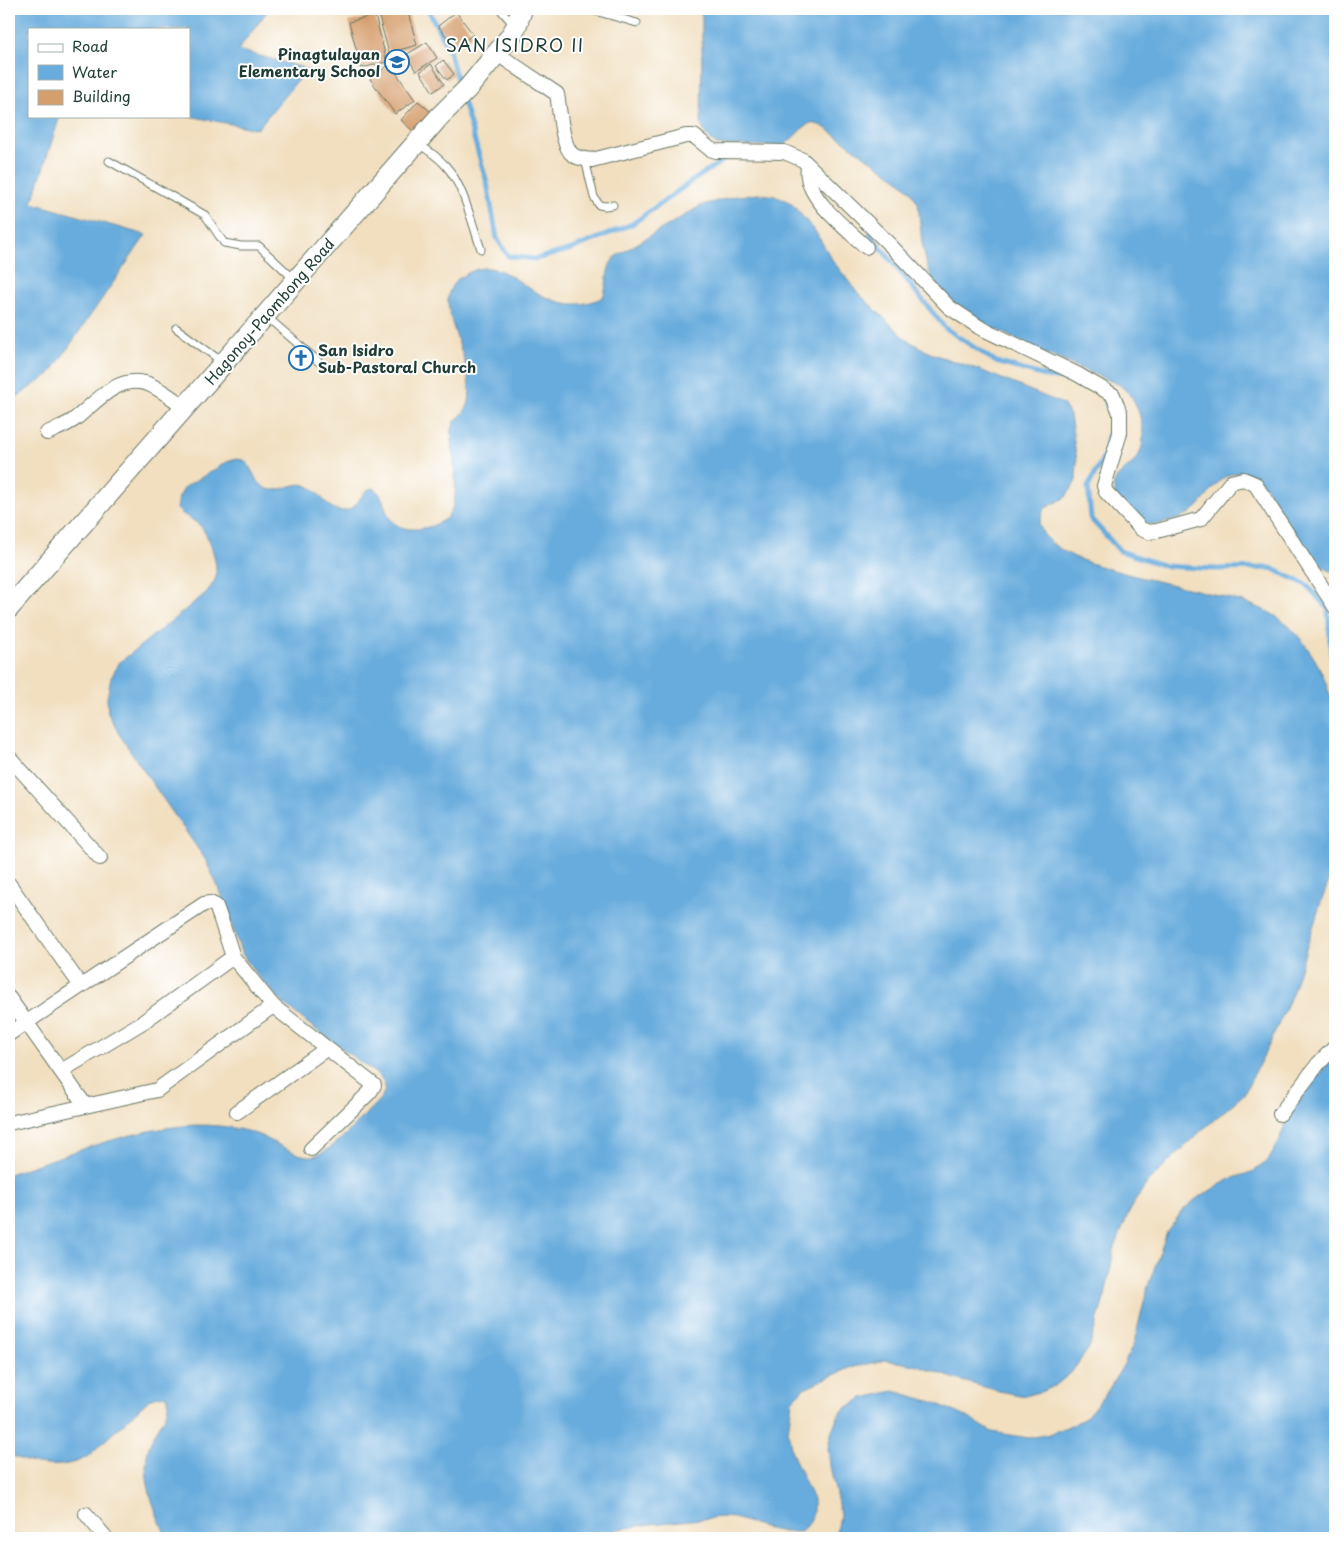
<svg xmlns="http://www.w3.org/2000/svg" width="1344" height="1547" font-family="'Playpen Sans',sans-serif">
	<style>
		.water { fill: #68acdd; stroke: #447488 }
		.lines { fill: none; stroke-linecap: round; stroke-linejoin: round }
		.stream { stroke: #68acdd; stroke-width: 5 }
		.building { fill: #d59e6d }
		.lane-casing { stroke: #687665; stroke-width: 9 }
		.street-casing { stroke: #687665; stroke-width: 16 }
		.secondary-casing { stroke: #687665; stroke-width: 22 }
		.lane { stroke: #fff; stroke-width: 7 }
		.street { stroke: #fff; stroke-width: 14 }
		.secondary { stroke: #fff; stroke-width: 20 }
		.labels { text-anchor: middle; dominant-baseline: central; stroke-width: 4; stroke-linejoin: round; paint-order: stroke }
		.poi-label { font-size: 15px; font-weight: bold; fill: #1f3d34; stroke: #fff; text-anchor: end }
		.street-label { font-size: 15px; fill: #1f3d34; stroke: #fff }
		.quarter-label { font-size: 18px; letter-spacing: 1px; fill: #1f3d34; stroke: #fff }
	</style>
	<rect width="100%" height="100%" fill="#fff"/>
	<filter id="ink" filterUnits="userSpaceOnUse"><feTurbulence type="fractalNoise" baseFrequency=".02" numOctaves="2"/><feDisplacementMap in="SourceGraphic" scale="10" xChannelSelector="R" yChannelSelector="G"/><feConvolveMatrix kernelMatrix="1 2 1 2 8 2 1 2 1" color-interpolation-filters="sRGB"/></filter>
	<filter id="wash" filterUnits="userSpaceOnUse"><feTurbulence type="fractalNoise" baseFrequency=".0096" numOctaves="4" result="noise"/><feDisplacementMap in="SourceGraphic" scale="20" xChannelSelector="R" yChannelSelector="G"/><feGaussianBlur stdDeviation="1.12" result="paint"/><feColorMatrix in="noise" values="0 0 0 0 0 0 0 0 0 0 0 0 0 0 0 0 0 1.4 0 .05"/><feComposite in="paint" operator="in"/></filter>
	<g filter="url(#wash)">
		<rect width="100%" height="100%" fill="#f1dfc0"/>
		<path class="water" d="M9,9H269L238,50L307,69L257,129L189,116V29H29V116H60L32,203L146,235L50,374L9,402Z
			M700,9H1335V573C1309,564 1288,522 1273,499C1268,491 1262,481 1254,475C1251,473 1247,473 1243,473C1217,471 1211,497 1194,510C1186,518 1159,526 1148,524C1141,523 1137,518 1133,513C1127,508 1119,501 1115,494C1108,476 1130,469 1137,458C1149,441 1141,412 1131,396C1128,392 1123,389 1120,385L1035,349L962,312L934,282L927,266L922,243L918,203L910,190L896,178L827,129L820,125L810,123C799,129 793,140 782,146L717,145C708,139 704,134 701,123L702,55V17Z
			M759,194L775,196L790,202L815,231L833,261L856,291L906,339L930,353L980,370L1063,404L1070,415L1077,461L1076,481L1066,497L1044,509L1039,524C1041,528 1042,534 1046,537C1061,554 1085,562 1106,568C1143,579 1180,586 1217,595C1239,601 1266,607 1284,622C1297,632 1309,649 1317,663C1324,675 1328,692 1335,705V865L1320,905L1292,994L1271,1041L1244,1094L1201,1131L1147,1183L1130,1209L1114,1250L1105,1296L1089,1348L1071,1373L1056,1385L1043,1391L1025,1396L999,1391L962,1381L915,1365L886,1360L850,1368L804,1388L792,1401L788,1432L792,1453L813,1500V1513L810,1522L801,1532H784L769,1529L734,1518L721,1517L651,1524L620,1529L592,1538H167C154,1509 137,1470 152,1439C159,1423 170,1416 168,1397L163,1395L151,1398L87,1457C63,1470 33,1467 9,1454V1174C70,1154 155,1119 219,1126C230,1127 245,1130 256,1134C270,1139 298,1158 312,1156C332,1154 363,1116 378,1101C387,1091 387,1085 378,1075L310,1025L284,1004L256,974L241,952L221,893L205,859L150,780L119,734L108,713L107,698L111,678L119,663L206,593C209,589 213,584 215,580C219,564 211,541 202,528C196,520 184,517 177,509L179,497L185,487L227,462L236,459L244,460C252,468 255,481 264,487C278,497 294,479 308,486C323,493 329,516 348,510C360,506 361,489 373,488C388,496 382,519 399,526C409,531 422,529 432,526C437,524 445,520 448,516C463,496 450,454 452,430C454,417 464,416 468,405C470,400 470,393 469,387C468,358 451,331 448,303C447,294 451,285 458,279C465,274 476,268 485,268C499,267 513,277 523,284C548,301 575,312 603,297C609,282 604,265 618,255L702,205L736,196Z
			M1335,1055V1538H832L838,1527L840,1514L830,1466L828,1447L832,1430L839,1414L847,1407L863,1398L894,1391L933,1402L969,1418L992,1432L1029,1438L1050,1434L1069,1426L1087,1416L1107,1392L1124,1364L1134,1343L1147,1289L1167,1232L1182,1211L1196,1199L1228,1180L1254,1171L1268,1161L1275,1149L1297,1098Z"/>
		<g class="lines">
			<path class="stream" d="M428,9L449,51L460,90
				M463,101L487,183L497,238L508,256L536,259L572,249L632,224L689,183L731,155
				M870,234L945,328L996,362L1048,377L1079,381
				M1104,395L1111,419L1105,454L1088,487L1091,519L1120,551L1165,566L1215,569L1271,568L1307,585L1328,609L1331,653L1335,669"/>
		</g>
		<g id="blocks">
			<path class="building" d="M366,9H382L367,13Z
				M407,9L417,45L389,53L379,17Z
				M456,12L473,34L456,48L438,26Z
				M375,15L387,62L361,68L349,22Z
				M427,42L437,58L416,71L406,55Z
				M443,60L454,74L447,80L436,66Z
				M390,64L415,100L395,114L370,79Z
				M431,64L444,84L433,92L420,72Z
				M418,101L431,112L414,132L401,120Z"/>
		</g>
	</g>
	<g filter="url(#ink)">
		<use href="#blocks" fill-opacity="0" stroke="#687665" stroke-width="1"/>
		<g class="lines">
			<defs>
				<path id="lane" d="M500,9L514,25
					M588,9L637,23
					M418,144C428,150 438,157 446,166C464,186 472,224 481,249
					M585,159L594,197L599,205L605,206L613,205
					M109,161L205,215L224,243L241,246H259L295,280
					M267,317L319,362
					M176,328L221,361"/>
				<path id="street" d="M496,53L557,94C560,109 561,146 573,155C579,159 586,159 592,160L686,136H694L710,149L716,151L784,152L803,160L890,245L949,307L979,327L1077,374L1113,395L1120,413V433L1104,486L1106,492L1141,529L1148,532L1157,531L1201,519L1231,482L1243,479L1255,484L1335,607
					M808,165C808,169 807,173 808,177C811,202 848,230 866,247
					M47,433C56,429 67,425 75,419C94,404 117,375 145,383C157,386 174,400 185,407
					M9,757L100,858
					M9,884L81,986
					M9,998L85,1105
					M9,1034L204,904L210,903L216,906L221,920L233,957L273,1006L374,1085L370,1092L311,1149
					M61,1071L143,1022L233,957
					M237,1112L326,1049
					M1280,1114L1318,1064L1335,1047
					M9,1123L157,1090L273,1006
					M86,1514L106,1538"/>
				<path id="secondary" d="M9,608L440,116L469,87L510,37L516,27L522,9"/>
			</defs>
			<use href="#lane" class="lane-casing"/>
			<use href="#street" class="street-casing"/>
			<use href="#secondary" class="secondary-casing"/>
			<use href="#lane" class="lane"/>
			<use href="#street" class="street"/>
			<use href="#secondary" class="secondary"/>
		</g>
	</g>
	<defs>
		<symbol id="school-ring" viewBox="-11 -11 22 22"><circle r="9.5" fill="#fff" stroke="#1f6fb2" stroke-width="1.5"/><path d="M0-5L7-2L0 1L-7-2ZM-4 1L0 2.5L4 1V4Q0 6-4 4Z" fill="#1f6fb2"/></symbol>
		<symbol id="church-ring" viewBox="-11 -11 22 22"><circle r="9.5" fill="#fff" stroke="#1f6fb2" stroke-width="1.5"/><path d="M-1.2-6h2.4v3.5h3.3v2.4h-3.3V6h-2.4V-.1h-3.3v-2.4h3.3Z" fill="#1f6fb2"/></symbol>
	</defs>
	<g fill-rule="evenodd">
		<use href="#school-ring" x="383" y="48" width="28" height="28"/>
		<use href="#church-ring" x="287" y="344" width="28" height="28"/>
	</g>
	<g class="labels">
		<g class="poi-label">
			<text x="380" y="53">Pinagtulayan<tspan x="380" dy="17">Elementary School</tspan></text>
			<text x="318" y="349" text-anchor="start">San Isidro<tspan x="318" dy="17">Sub-Pastoral Church</tspan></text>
		</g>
		<g class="street-label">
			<text transform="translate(269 311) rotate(-49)">Hagonoy-Paombong Road</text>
		</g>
		<g class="quarter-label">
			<text x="515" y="44">SAN ISIDRO II</text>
		</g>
	</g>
	<rect width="1344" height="1547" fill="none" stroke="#fff" stroke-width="30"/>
	<rect x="28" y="28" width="162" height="90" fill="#ffffff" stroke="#a5b1ae"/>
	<rect x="38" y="44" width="25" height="8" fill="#ffffff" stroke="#a5b1ae"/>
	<text x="72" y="52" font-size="15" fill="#1f3d34">Road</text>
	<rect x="38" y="65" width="25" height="15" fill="#68acdd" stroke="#a5b1ae"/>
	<text x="72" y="78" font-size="15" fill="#1f3d34">Water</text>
	<rect x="38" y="90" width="25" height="15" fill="#d59e6d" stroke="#a5b1ae"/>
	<text x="72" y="102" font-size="15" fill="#1f3d34">Building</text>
</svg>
